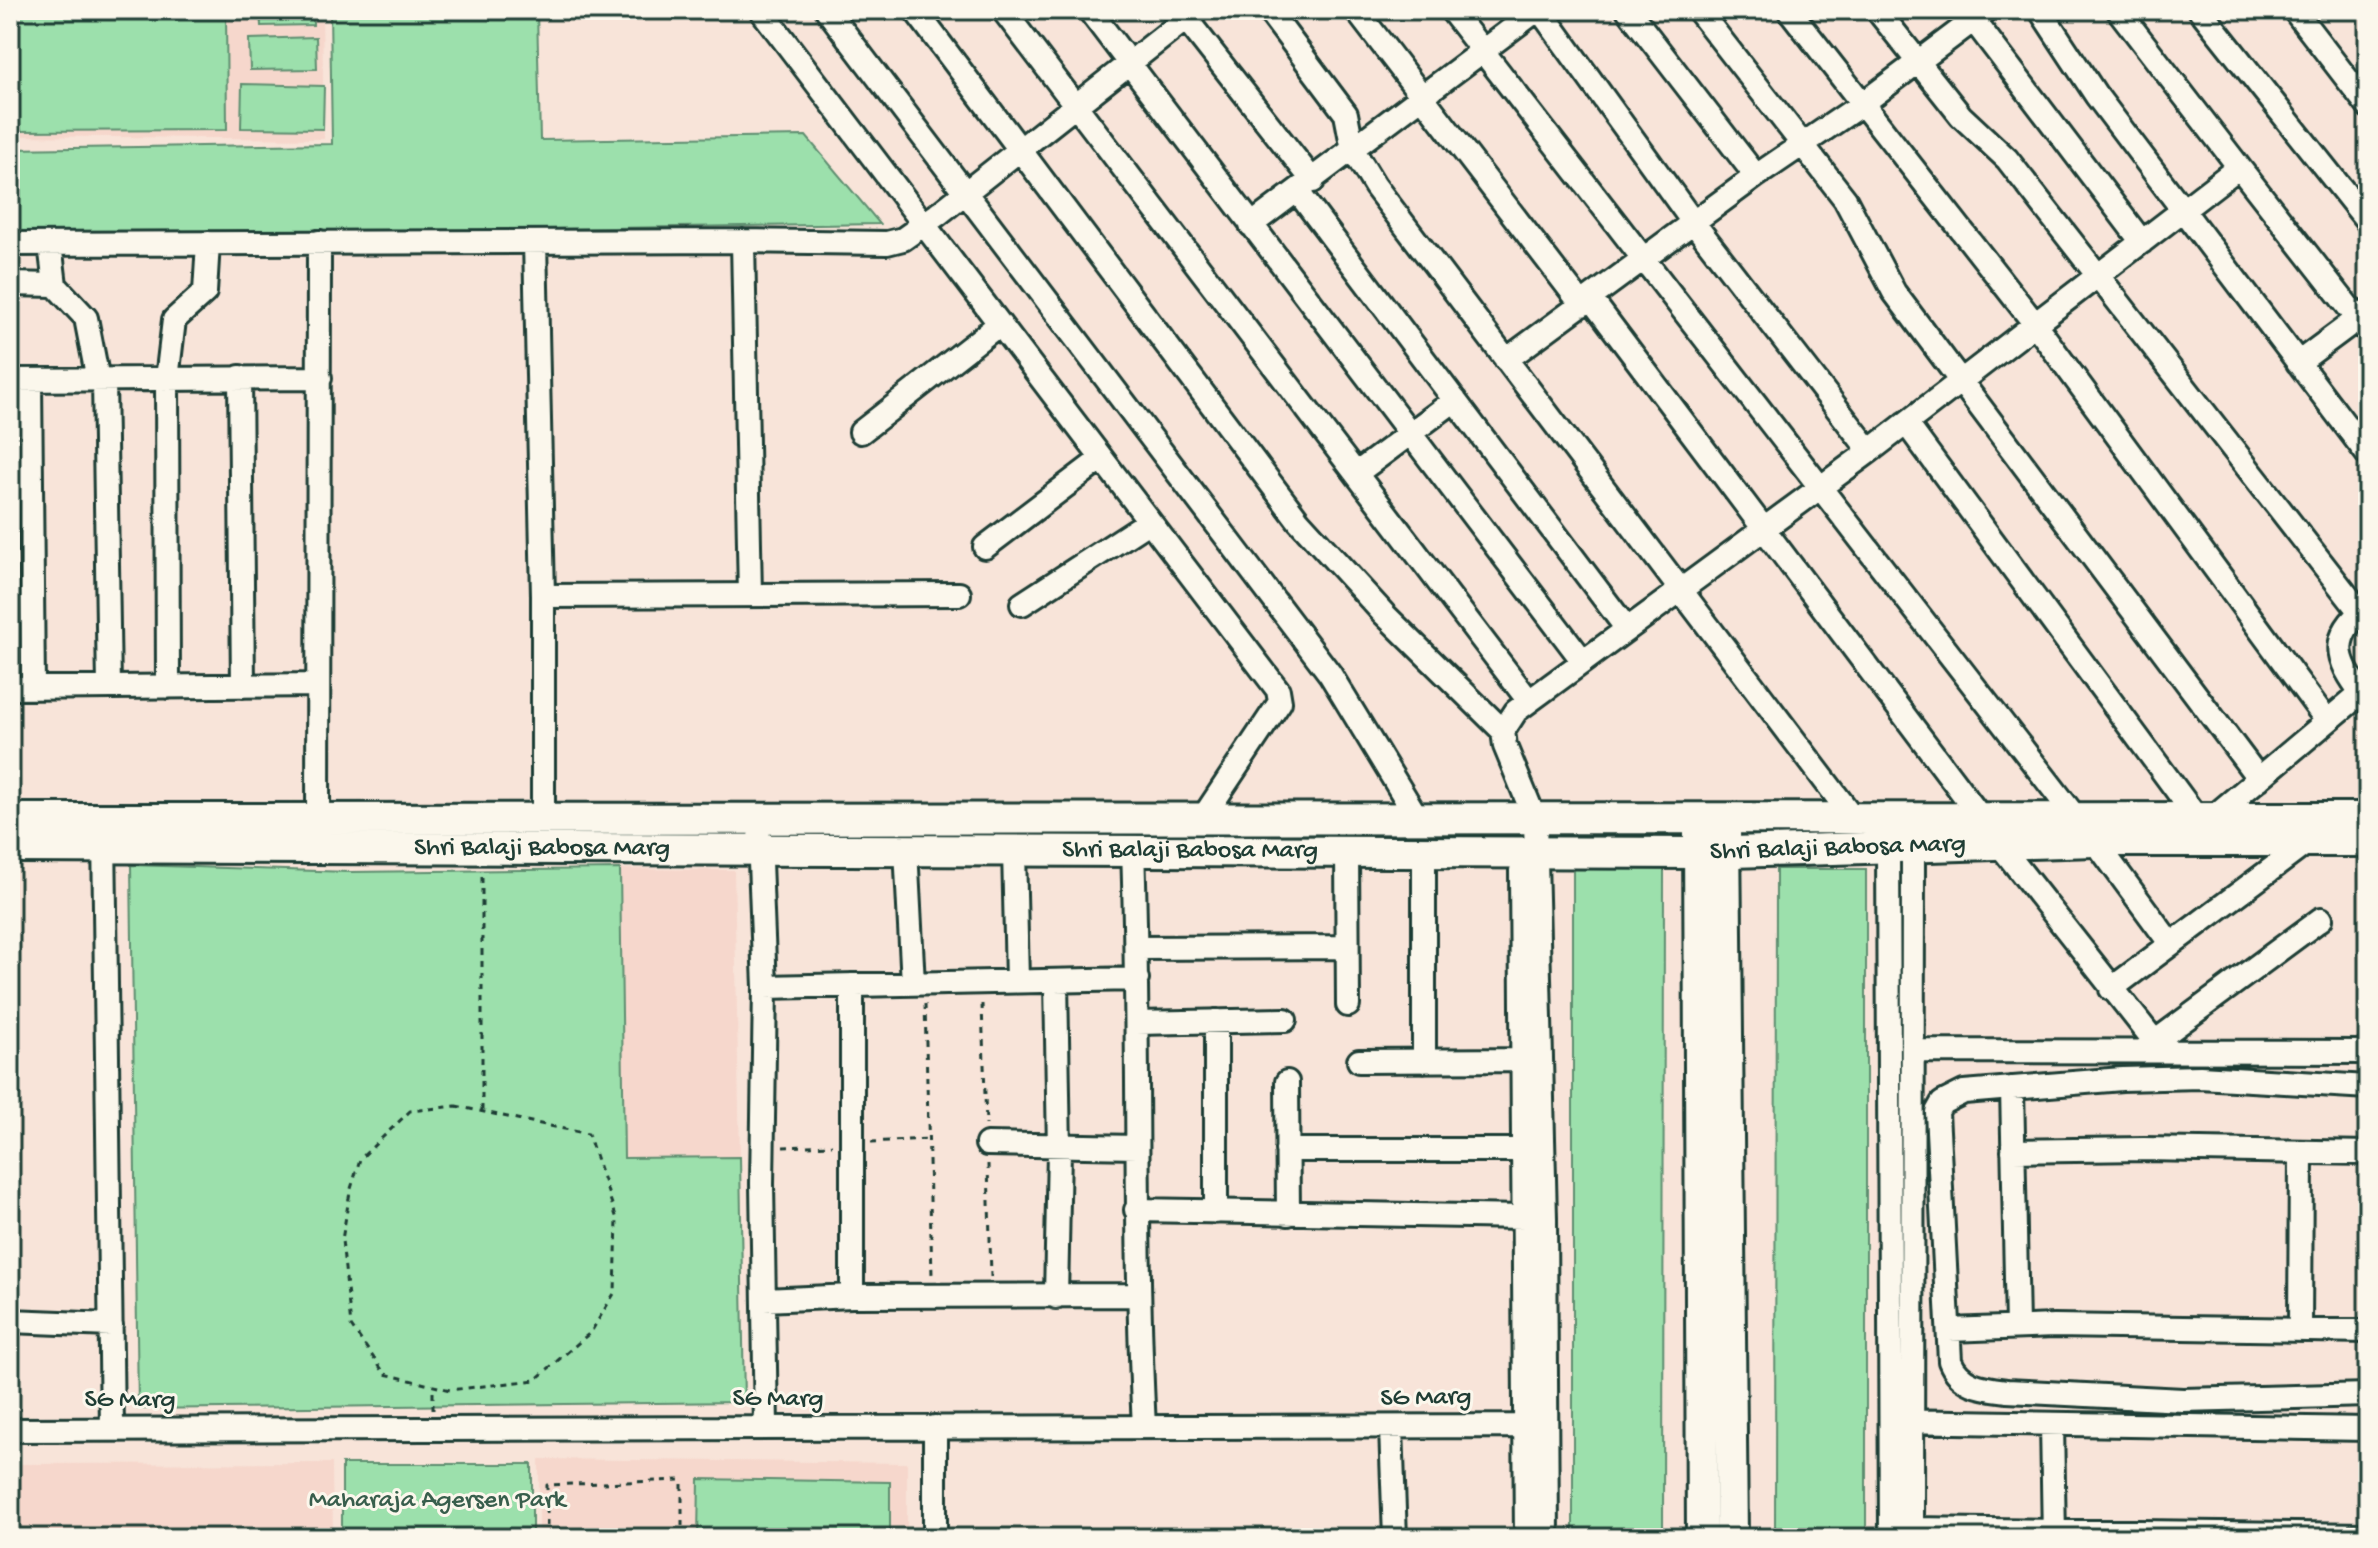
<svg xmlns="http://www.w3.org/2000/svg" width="2378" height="1548" font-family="'Gochi Hand',sans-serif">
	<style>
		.built { fill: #f6d7cc }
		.green { fill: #9ce0ac; stroke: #5e8e70; stroke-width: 2 }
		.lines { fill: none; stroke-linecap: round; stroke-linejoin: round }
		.street-casing { stroke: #1f3d34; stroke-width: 28 }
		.secondary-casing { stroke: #1f3d34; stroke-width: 36 }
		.path { stroke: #1f3d34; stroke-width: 3; stroke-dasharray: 6 6; stroke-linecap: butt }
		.street { stroke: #fbf7ec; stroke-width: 22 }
		.secondary { stroke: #fbf7ec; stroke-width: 30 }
		.labels { text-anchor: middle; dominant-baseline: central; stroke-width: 6; stroke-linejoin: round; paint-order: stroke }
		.street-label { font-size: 26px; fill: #1f3d34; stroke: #fbf7ec }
		.park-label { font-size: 26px; fill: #385e4c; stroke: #fbf7ec }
	</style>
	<rect width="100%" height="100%" fill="#f8e4d9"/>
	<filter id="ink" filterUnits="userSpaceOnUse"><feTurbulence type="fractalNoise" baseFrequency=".0125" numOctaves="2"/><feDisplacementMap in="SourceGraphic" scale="16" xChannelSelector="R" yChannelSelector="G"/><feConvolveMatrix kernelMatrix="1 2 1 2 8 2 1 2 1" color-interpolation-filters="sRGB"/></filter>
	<g filter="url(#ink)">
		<path class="built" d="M10,10H322L324,139L10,136Z
			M620,869L734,870L740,1157L624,1158Z
			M539,1459L907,1463V1538H539Z
			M332,1463L333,1538H10V1464Z"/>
		<path class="green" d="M10,10H226L227,130L10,131Z
			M260,10H313V25L261,26Z
			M330,10H537L540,140L806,136L880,224L10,237V149L332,144Z
			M316,37L317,69L250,70L249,39Z
			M242,84L324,86L323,129L241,128Z
			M1573,864L1664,865L1663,1538H1573Z
			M131,865L350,872L620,869L624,1158L740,1157L744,1402L138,1409Z
			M1776,869H1866V1538H1775Z
			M342,1464H532V1538H342Z
			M699,1479L890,1482V1538H698Z"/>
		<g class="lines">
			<defs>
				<path id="street" d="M761,10L1278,690L1280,702L1202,819
					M827,10L1330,674L1418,819
					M915,10L1299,521L1384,614L1503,731
					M1003,10L1529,701
					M1089,10L1583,661
					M1179,10L1313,181
					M1268,10L1346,114L1353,150L1375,186L1854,819
					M1356,10L1582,305
					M1451,10L2076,818
					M1540,10L1693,222L1870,451
					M1628,10L1756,176
					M1698,10L1845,199L1894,292L2259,779
					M1789,10L2035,324L2327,721
					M1877,10L1961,116L2007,159L2360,612
					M1966,10L2142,242
					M2040,10L2096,95L2368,455
					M2118,10L2239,167
					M2200,10L2368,222
					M2294,10L2368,106
					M1298,192L1627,629
					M1251,225L1537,10
					M743,241L750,595
					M535,242L543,596V819
					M10,244L743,241L887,243L903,239L937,215L1197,10
					M50,244L55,285L86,318L98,380
					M10,284L55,285
					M1591,299L1982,819
					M1506,360L1756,176L1862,104L1987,10
					M2298,363L2368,311
					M240,377L243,686
					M10,380L320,378
					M104,380L109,687
					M30,381L33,688
					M1906,423L2197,818
					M861,432L998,325
					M1357,473L1455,400
					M985,547L1101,459
					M543,596L959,594
					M1022,604L1148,522
					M2368,606C2323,640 2340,665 2368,702
					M168,687L167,379L174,320L205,292L208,243
					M10,688L318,685
					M2212,818L2361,693
					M318,833L319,242
					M104,835L112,1429
					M759,837L765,987L762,1184L766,1428
					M2095,841L2170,943
					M1999,844L2155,1042
					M1888,847L1891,1538
					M906,849L913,984
					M1014,850L1017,981
					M1133,850C1140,1042 1134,1235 1144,1427
					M1347,851L1348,1005
					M1521,871L1526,1538
					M1136,948L1347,947
					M765,987L1137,979
					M2111,989L2309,841
					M1137,1023L1285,1020
					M2145,1049L2321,919
					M1913,1051L2368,1052
					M1359,1061L1523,1060
					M1424,1061V852
					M1287,1082L1288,1214
					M2368,1087L2200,1077L2122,1079L1964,1092L1942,1103L1937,1112L1950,1361C1960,1386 1983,1388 2007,1391L2183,1400L2368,1395
					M2012,1088L2017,1326
					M987,1144L1137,1147
					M1287,1150H1524
					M2013,1151L2144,1149L2368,1153
					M1136,1210L1524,1217
					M1216,1212V1021
					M852,1296V985
					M1056,1297L1059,1150L1056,981
					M764,1300L852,1296L1137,1295
					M10,1321L111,1325
					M2300,1329L2301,1152
					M1949,1330L2054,1326L2368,1331
					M1897,1421L2368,1429
					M2052,1424L2054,1538
					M1391,1428L1395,1538
					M10,1430L1546,1426
					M1912,1529L2368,1535
					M935,1538V1427
					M1547,1538L1545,1218L1535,819L1505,746L1503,731L1516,711L1870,451L2239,167L2368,332
					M1912,1538L1913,846"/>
				<g id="secondary">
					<path d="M10,819L2368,818"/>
					<path d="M1699,832L1702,1538"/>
					<path d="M1725,833L1732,1538"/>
					<path id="s1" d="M10,847L1700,853L2095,841H2368"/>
				</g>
			</defs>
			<use href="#street" class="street-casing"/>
			<use href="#secondary" class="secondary-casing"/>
			<path class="path" d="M925,1004L932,1276
				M982,1004L986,1125
				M456,1106L588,1134L617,1219L615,1292L591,1332L535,1380L450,1390L385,1374L351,1326L342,1240L350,1192L360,1159L410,1111Z
				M482,1111V874
				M871,1142L928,1139
				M783,1147L832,1145
				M988,1164L991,1277
				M433,1410V1386
				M547,1538V1485L682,1480V1538"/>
			<use href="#street" class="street"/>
			<use href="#secondary" class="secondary"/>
		</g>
	</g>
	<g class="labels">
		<g class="street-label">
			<text stroke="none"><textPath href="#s1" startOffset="532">Shri Balaji Babosa Marg</textPath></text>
			<text stroke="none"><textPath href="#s1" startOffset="1828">Shri Balaji Babosa Marg</textPath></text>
			<text stroke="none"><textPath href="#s1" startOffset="1180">Shri Balaji Babosa Marg</textPath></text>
			<text transform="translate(1426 1399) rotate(-1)">SG Marg</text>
			<text x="778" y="1400">SG Marg</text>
			<text x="130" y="1401">SG Marg</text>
		</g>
		<g class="park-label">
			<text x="437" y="1501">Maharaja Agersen Park</text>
		</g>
	</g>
	<rect width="2378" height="1548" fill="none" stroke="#fbf7ec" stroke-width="40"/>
	<rect x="20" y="20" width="2338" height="1508" fill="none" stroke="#1f3d34" stroke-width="3" filter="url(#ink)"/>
</svg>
